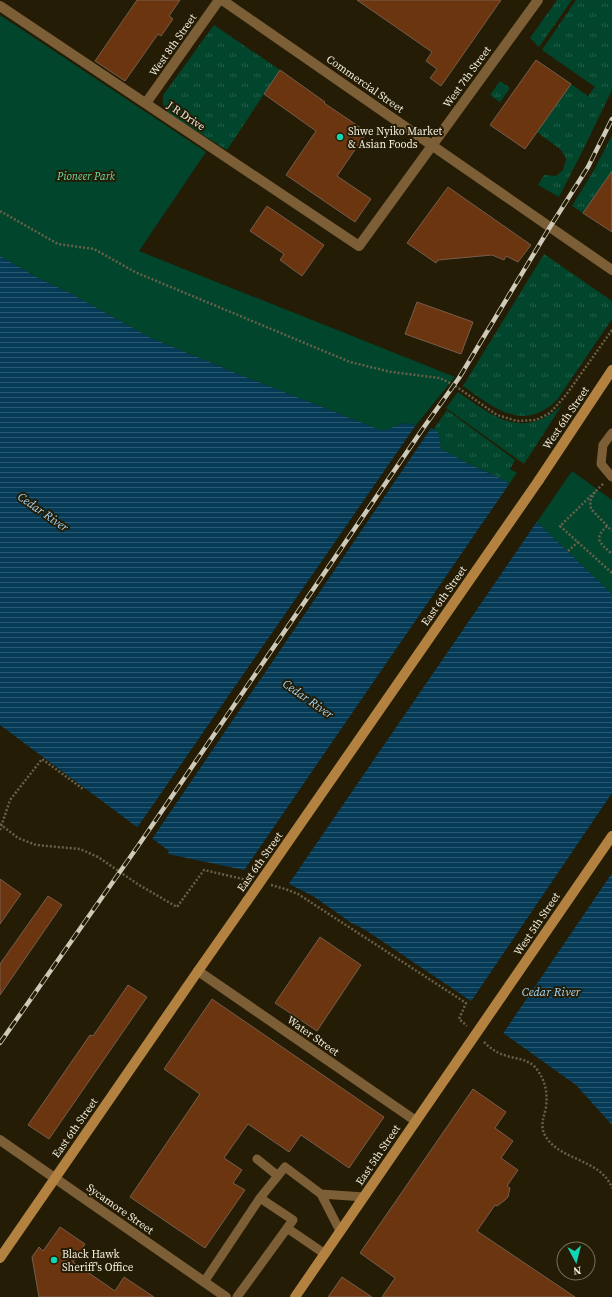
<svg xmlns="http://www.w3.org/2000/svg" width="612" height="1297" font-family="'Source Serif 4',serif">
	<style>
		.grass { fill: url(#grass-tufts) }
		.park { fill: #01452c }
		.water { fill: url(#water-rules) }
		.pier { fill: #241c04 }
		.building { fill: #6b360f; stroke: #765d4e }
		.lines { fill: none; stroke-linecap: round; stroke-linejoin: round }
		.path { stroke: #67604b; stroke-width: 2.5; stroke-dasharray: 2 2; stroke-linecap: butt }
		.service { stroke: #7c5e37; stroke-width: 9 }
		.minor { stroke: #7c5e37; stroke-width: 10 }
		.tertiary { stroke: #7c5e37; stroke-width: 10 }
		.secondary { stroke: #b38241; stroke-width: 10 }
		.rail-casing { stroke: #cec9b8; stroke-width: 4.5 }
		.rail { stroke: #241c04; stroke-width: 3; stroke-dasharray: 9; stroke-linecap: butt }
		.secondary-bridge { stroke: #b38241; stroke-width: 10 }
		.poi-dot { fill: #12d5b4; stroke: #241c04; stroke-width: 1.5 }
		.labels { text-anchor: middle; dominant-baseline: central; stroke-width: 4; stroke-linejoin: round; paint-order: stroke }
		.street-label { font-size: 11px; fill: #f3eedf; stroke: #241c04 }
		.poi-label { font-size: 11px; fill: #f3eedf; stroke: #241c04; text-anchor: start }
		.park-label { font-size: 11px; font-style: italic; fill: #71d8a8; stroke: #241c04 }
		.water-label { font-size: 12px; font-style: italic; fill: #a4d7fa; stroke: #241c04 }
	</style>
	<defs>
		<pattern id="grass-tufts" width="24" height="20" patternUnits="userSpaceOnUse"><rect width="24" height="20" fill="#01452c"/><path d="M3 7l-1-3M5 7V3M7 7l1-3M15 17l-1-3M17 17v-4M19 17l1-3" fill="none" stroke="#26604a"/></pattern>
		<pattern id="water-rules" width="6" height="5" patternUnits="userSpaceOnUse"><rect width="6" height="5" fill="#053b57"/><path d="M0 2.5h6" fill="none" stroke="#2a586f"/></pattern>
	</defs>
	<rect width="100%" height="100%" fill="#241c04"/>
	<path class="grass" d="M557,0H572L539,47L530,38Z
		M576,0H612V90L582,152L559,197L538,185L544,175L556,176L563,170L566,159L561,150L537,132L571,84L588,96L595,87L542,50Z
		M214,25L280,70L227,150L168,113C162,106 162,102 164,94Z
		M500,81L510,88L500,102L490,95Z
		M612,135V171L583,213L572,206L594,170Z
		M544,254L612,301V319L557,400C523,433 494,408 463,386Z
		M458,392C494,417 523,441 562,405L524,464L446,408Z
		M447,410L515,460L510,469L517,473L509,484L500,478L471,465L441,449L438,433L433,430Z"/>
	<path class="park" d="M0,15L206,152L139,251L455,377L416,425L404,423L383,431L243,376L149,337L72,294L40,279L0,256Z
		M572,471L612,500V594L537,522Z"/>
	<path class="water" d="M0,256L40,279L72,294L149,337L243,376L383,431L404,423L431,428L438,432L441,449L471,465L500,478L509,484L537,522L612,594V1125L576,1085L503,1033L471,1001L367,931L358,926L351,923L343,917L313,896L289,884L244,870L168,854L169,851L0,725Z"/>
	<path class="pier" d="M416,425L431,428L152,839L137,828Z
		M510,483L538,520L288,885L243,872Z
		M612,793V873L502,1035L470,1003Z"/>
	<path class="building" d="M137,0H180L169,16L173,19L161,36L158,34L125,81L95,61Z
		M357,0H501L441,86L430,78L437,69L426,61L432,52Z
		M536,60L571,84L525,149L490,125Z
		M280,70L325,102L324,103L367,132L337,176L371,199L355,222L286,175L316,131L264,94Z
		M612,171V232L583,213Z
		M448,187L531,245L518,262L506,256L504,260L492,255L438,260L436,263L407,243Z
		M267,206L324,245L302,276L280,260L284,254L250,231Z
		M417,302L473,322L461,354L405,334Z
		M0,879L21,894L0,924Z
		M48,896L62,905L0,995V964Z
		M320,937L361,965L317,1031L275,1003Z
		M128,985L147,997L49,1139L28,1125L90,1035L93,1036Z
		M212,999L384,1117L349,1168L301,1135L289,1152L248,1124L224,1158L242,1170L233,1183L245,1190L205,1248L130,1197L200,1094L164,1069Z
		M473,1089L506,1112L495,1128L513,1141L501,1158L518,1170L507,1186L510,1188L508,1197L505,1200L497,1206L495,1205L477,1231L575,1297H382L395,1278L360,1253Z
		M60,1227L85,1244L73,1262L115,1291L124,1277L154,1297H39L32,1257L39,1247L43,1251Z
		M342,1277L372,1297H328Z"/>
	<g class="lines">
		<path class="path" d="M0,211L58,244L94,249L135,272L350,362L391,372L440,378L454,385L497,415L517,421L536,420L550,413L566,395L612,330
			M603,484L560,526L612,573
			M595,492L590,501L591,509L612,531
			M607,526C593,539 600,543 612,554
			M568,551L578,542
			M0,824L18,838L36,845L80,849L98,857L139,885L177,907L204,870L247,880
			M0,830L10,800L42,759L83,789
			M271,885L285,889L298,894L466,1003L459,1019L467,1026
			M484,1042C491,1049 497,1053 507,1056C517,1059 527,1059 535,1067C545,1079 548,1092 546,1107C544,1118 539,1126 546,1137C561,1161 601,1159 612,1188"/>
		<path class="service" d="M612,433L603,445L601,464L612,477
			M257,1159L278,1176
			M260,1198L285,1167L321,1194
			M287,1228L325,1254
			M340,1231L321,1194L364,1197
			M204,1282L260,1198L293,1220L237,1297"/>
		<path class="minor" d="M0,6L359,246L538,0
			M146,103L219,0
			M198,971L416,1121"/>
		<path class="tertiary" d="M222,0L612,270
			M0,1140L226,1297"/>
		<path class="secondary" d="M539,480L612,370
			M0,1258L198,971L247,901
			M295,1297L612,836"/>
		<defs>
			<path id="rail" d="M0,1043L138,846L424,427L459,378L550,227L588,167L612,119"/>
		</defs>
		<use href="#rail" class="rail-casing"/>
		<use href="#rail" class="rail"/>
		<path class="secondary-bridge" d="M247,901L539,480"/>
	</g>
	<g class="poi-dot">
		<circle cx="340" cy="137" r="4"/>
		<circle cx="54" cy="1260" r="4"/>
	</g>
	<g class="labels">
		<g class="street-label">
			<text transform="translate(173 45) rotate(-55)">West 8th Street</text>
			<text transform="translate(467 77) rotate(-54)">West 7th Street</text>
			<text transform="translate(365 84) rotate(35)">Commercial Street</text>
			<text transform="translate(186 116) rotate(34)">J R Drive</text>
			<text transform="translate(566 418) rotate(-56)">West 6th Street</text>
			<text transform="translate(444 596) rotate(-55)">East 6th Street</text>
			<text transform="translate(260 862) rotate(-55)">East 6th Street</text>
			<text transform="translate(537 924) rotate(-56)">West 5th Street</text>
			<text transform="translate(313 1036) rotate(35)">Water Street</text>
			<text transform="translate(75 1128) rotate(-55)">East 6th Street</text>
			<text transform="translate(378 1155) rotate(-56)">East 5th Street</text>
			<text transform="translate(120 1209) rotate(35)">Sycamore Street</text>
		</g>
		<g class="poi-label">
			<text x="348" y="131">Shwe Nyiko Market<tspan x="348" dy="13">&amp; Asian Foods</tspan></text>
			<text x="62" y="1254">Black Hawk<tspan x="62" dy="13">Sheriff's Office</tspan></text>
		</g>
		<g class="park-label">
			<text x="86" y="176">Pioneer Park</text>
		</g>
		<g class="water-label">
			<text transform="translate(43 512) rotate(35)">Cedar River</text>
			<text transform="translate(308 699) rotate(35)">Cedar River</text>
			<text x="551" y="992">Cedar River</text>
		</g>
	</g>
	<g transform="translate(576 1261) rotate(173)"><circle r="19" fill="#241c04" stroke="#77705c"/>
	<path d="M0-3L7 15L0 10L-7 15Z" fill="#12d5b4"/>
	<text y="-6" font-size="11" font-weight="bold" text-anchor="middle" fill="#f3eedf">N</text>
	</g>
</svg>
